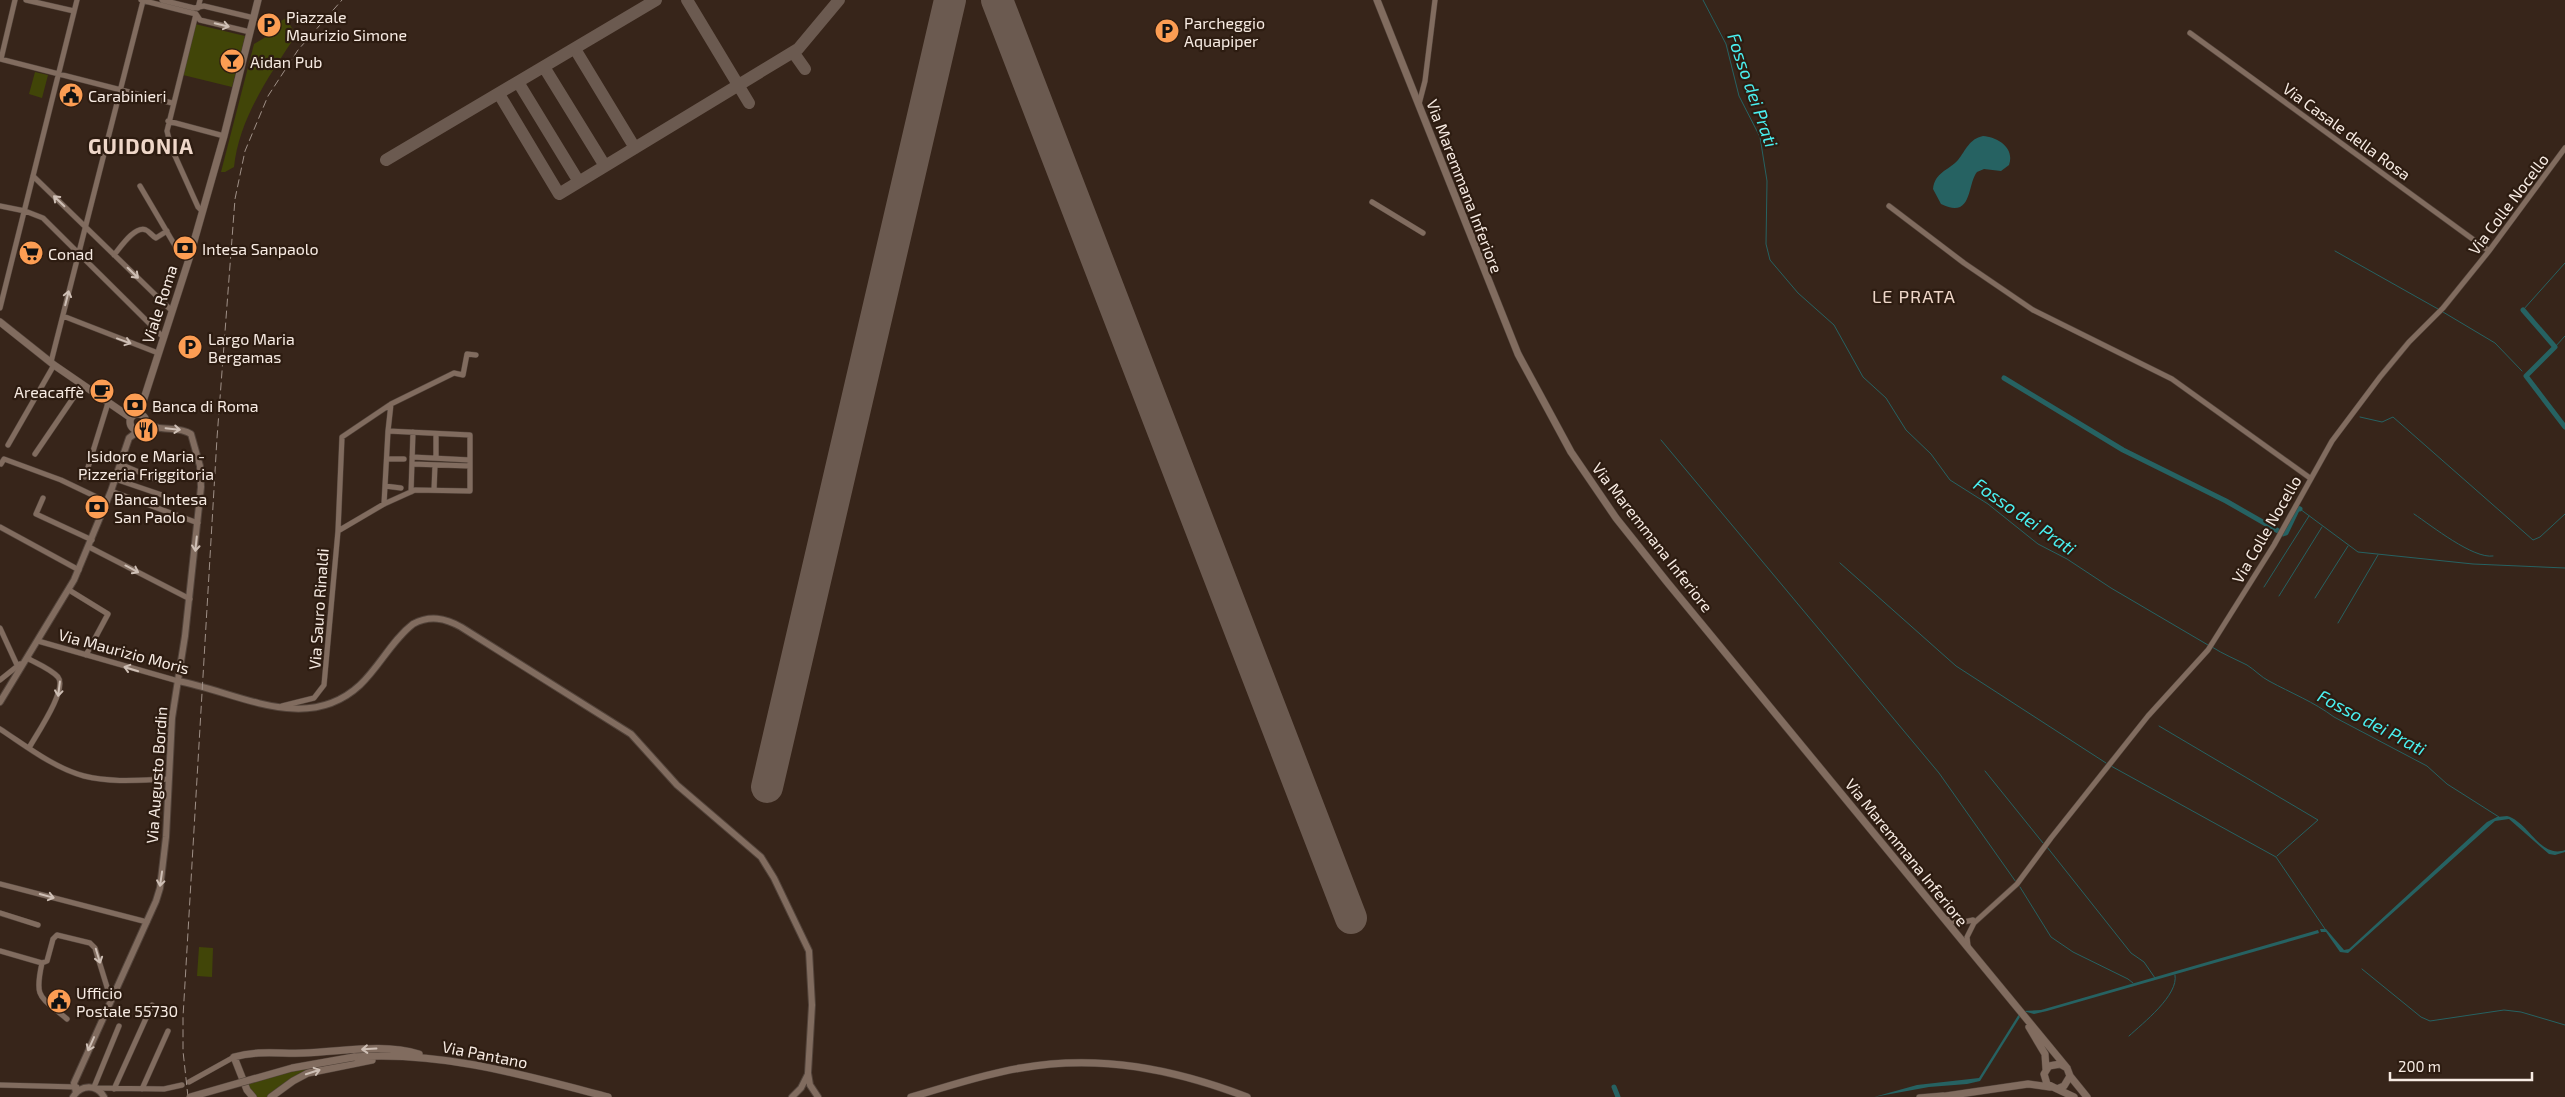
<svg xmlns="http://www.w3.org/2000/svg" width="2565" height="1097" font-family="'Exo 2',sans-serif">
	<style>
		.green { fill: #414508 }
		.water { fill: #266262 }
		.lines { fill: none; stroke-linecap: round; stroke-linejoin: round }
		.stream { stroke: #266262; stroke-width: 1 }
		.canal { stroke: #266262; stroke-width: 5 }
		.taxiway { stroke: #6b5a50; stroke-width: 12 }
		.runway { stroke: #6b5a50; stroke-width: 32 }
		.minor-casing { stroke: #52433a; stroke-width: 6 }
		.tertiary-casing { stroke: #52433a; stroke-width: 8 }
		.secondary-casing { stroke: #52433a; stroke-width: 8 }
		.minor { stroke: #816c5f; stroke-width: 5 }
		.tertiary { stroke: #816c5f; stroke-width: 6 }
		.secondary { stroke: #816c5f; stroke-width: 7 }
		.rail { stroke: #9f9087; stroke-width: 1; stroke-dasharray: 8 4; stroke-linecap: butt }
		.secondary-bridge-casing { stroke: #52433a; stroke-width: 8; stroke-linecap: butt }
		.secondary-bridge { stroke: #816c5f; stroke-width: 7 }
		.oneway { stroke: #cebfb5 }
		.labels { text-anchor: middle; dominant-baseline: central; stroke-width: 4.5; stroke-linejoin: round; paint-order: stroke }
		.poi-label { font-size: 16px; fill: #f7ebe3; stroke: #2d1c11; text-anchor: start }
		.street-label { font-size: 16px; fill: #f7ebe3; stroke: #2d1c11 }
		.water-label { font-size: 18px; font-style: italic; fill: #4aeff0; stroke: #2d1c11 }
		.neighbourhood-label { font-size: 18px; letter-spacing: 1px; fill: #efd7c9; stroke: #2d1c11 }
		.district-label { font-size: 21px; font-weight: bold; letter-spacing: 1px; fill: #efd7c9; stroke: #2d1c11 }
	</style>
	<rect width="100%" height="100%" fill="#37251a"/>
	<path class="green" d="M286,18L296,35C270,75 239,118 234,167L225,172H221L254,44L281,28V21Z
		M195,24L245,36L232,87L183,75Z
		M35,72L48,75L42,98L29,94Z
		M199,947L213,948L212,977L197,976Z
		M315,1066L298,1074L268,1097H256L246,1082L302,1067Z"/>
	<path class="water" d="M1983,136C1998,137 2015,148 2009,165L2001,171L1984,169L1977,172C1967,184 1973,220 1941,204L1933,189C1935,172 1948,171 1958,160C1966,150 1969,139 1983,136Z
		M2507,816C2529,822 2540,859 2565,850V852L2555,855L2549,854L2509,819L2495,821L2348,953L2340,952L2326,932H2321L2320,929H2326L2344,950L2349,949L2487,822L2497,817Z
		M2318,930L2319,933L2047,1011L2034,1014L2023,1011L2041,1010Z
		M2019,1014L2020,1017L1980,1081L1967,1084L1929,1087L1874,1097L1917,1085L1979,1078Z"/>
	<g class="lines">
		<path class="stream" d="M1703,0L1726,44L1739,96L1760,137L1767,181L1766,244L1770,260L1798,293L1834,325L1863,377L1886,398L1906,430L1931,454L1950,480L1988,504L2038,544L2067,559L2111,588L2208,645
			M2335,251L2438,309
			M2523,310L2565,263
			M2443,312L2495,343L2522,371
			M2555,347L2565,336
			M2360,417L2382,422L2393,417L2533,540L2540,537L2565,514
			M1661,440L1939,773L2016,882
			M2300,509L2358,552L2473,564L2565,568
			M2414,514C2432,526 2473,559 2493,556
			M1840,563L1956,666L2106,763
			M2264,587L2309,516
			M2279,596L2322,527
			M2315,598L2348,546
			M2338,623L2378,555
			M2212,647C2223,654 2235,659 2247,665C2255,670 2261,677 2269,681C2291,693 2314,702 2334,717L2427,766L2447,784L2499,817
			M2159,726L2318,820L2277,856
			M2111,766L2276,857L2325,929
			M1985,771L2043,843
			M2047,847L2131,953L2144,962L2155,978
			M2020,887L2051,937L2073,952L2128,979L2133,983
			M2362,969L2421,1017L2430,1021L2504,1010L2521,1012L2565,1025
			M2129,1036C2143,1023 2179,995 2175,975"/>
		<path class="canal" d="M2523,310L2555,347L2526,376L2565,427
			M2004,378L2123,450L2226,501L2280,532
			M2283,534L2286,533L2298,508L2300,509
			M1614,1087L1618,1097"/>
		<path class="taxiway" d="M687,0L749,103
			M575,49L635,148
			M793,52L805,69
			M544,67L605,166
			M518,82L579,182
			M499,94L559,194L798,49L839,0
			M386,160L656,0"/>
		<path class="runway" d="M997,0L1351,918
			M767,787L950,0"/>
		<defs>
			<path id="minor" d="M26,0L74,11
				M141,0L196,14
				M162,0L194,8L204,6L254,18
				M198,8L200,0
				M196,14L167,131L171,147L198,207L202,211
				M196,14L200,20L250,32
				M2190,33L2489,251
				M0,59L172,103
				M1,59L15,0
				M1419,104L1425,81L1435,0
				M168,121L224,136
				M33,176L172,311
				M140,186L177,249L189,259
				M1372,202L1423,233
				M0,206L25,211L43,218L163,337
				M1889,206L1964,263L2033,310L2172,379L2310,478
				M114,255C120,248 135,225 146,230C149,231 152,236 156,238L167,231
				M0,308L77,0
				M63,316L158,353
				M51,362L143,1
				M391,404L454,373L463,375L467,354L476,355
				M8,445L54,365
				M35,454L82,385
				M412,457L470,460
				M436,458V434
				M387,459H404
				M1,464L4,459L61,480L107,502
				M120,464L160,481
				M412,464L470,466
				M85,477L108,403
				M115,479L165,496
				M385,486L401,488
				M434,490L435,465
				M111,491L198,523
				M411,492L413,432
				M43,498L36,514L92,540
				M384,504L388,431
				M0,527L79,570
				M89,547L190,599
				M69,590L108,614L86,655
				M0,628L17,665
				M38,641L178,681
				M27,658C36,663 51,669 58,677C68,689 36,735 29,748
				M0,680L20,664
				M282,706L314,698L324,685L338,531L384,504L415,490L470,491V435L388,431L391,404L342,437L338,531
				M0,729C26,746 54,768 84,776C112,783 141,780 169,779
				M0,884L147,922
				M0,913L38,925
				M1946,919L1959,923L1973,920
				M1968,946L1967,937L1974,923L2017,884L2051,838L2148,716L2208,650L2274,545L2332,441L2380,377L2409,342L2443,308L2489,251L2565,148
				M0,951L42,963C34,999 40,996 67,1019
				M42,963L47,961L53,939L57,935L90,943L95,948L111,1000
				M189,1082L234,1057
				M0,1085L77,1087
				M94,1087L119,1026
				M96,1088L164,1089L182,1085
				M114,1089L152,1005
				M142,1089L168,1031
				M1919,1097L1943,1095"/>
			<path id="tertiary" d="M178,681C238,692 306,735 360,685C380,666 392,640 413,624C430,615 445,618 461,627L631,734L677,785L761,857L774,878L809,951L812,1005L808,1073L810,1085L818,1097
				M0,702L74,580L111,491L129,438L141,429
				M76,1093L74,1083L156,901L160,888L166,837L172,718L185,636L201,487L200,466L191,434C177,425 158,433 146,422
				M73,1097C81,1084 97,1084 104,1097
				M792,1097L801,1088L808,1074"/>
			<path id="secondary" d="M1377,0L1518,354L1571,452L1616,518L1667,582L2067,1068L2070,1076L2064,1086L2057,1089L2047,1084L2044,1074L2049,1066L2060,1064L2067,1068
				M0,322L54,365L131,418
				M139,414L189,259L224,136L258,0
				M130 422a8 8 0 1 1 16 0a8 8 0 1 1-16 0Z
				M2029,1027L2045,1054L2046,1069
				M354,1057C442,1051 524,1075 608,1097
				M2070,1076L2087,1097
				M2057,1089L2074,1097
				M253,1097L247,1090L234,1057C258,1050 280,1054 304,1053C342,1052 382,1043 419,1054
				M271,1097L293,1081L308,1073L372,1060
				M911,1097C947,1087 983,1074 1021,1068C1099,1054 1174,1069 1247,1097
				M1939,1097L2028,1084L2050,1087"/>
		</defs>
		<use href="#minor" class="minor-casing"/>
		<use href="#tertiary" class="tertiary-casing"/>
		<use href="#secondary" class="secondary-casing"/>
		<use href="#minor" class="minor"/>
		<use href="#tertiary" class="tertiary"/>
		<use href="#secondary" class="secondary"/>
		<path class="rail" d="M188,1097L183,1051V1017L217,438L235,199L245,151L268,96L298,50L342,0"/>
		<defs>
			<path id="secondary-bridge" d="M190,1097L292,1068L354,1057"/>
		</defs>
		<use href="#secondary-bridge" class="secondary-bridge-casing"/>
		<use href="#secondary-bridge" class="secondary-bridge"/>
	</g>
	<defs><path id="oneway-shaft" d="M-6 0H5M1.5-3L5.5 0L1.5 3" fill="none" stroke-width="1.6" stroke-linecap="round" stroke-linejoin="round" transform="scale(1.25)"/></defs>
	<g class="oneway">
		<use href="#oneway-shaft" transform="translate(222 25) rotate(14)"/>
		<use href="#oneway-shaft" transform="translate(59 201) rotate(-136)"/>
		<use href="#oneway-shaft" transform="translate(133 273) rotate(44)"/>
		<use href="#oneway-shaft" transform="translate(67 298) rotate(-76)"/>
		<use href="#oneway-shaft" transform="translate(124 341) rotate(20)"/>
		<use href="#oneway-shaft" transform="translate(173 429) rotate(6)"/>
		<use href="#oneway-shaft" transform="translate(196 544) rotate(96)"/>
		<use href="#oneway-shaft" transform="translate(132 569) rotate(28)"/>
		<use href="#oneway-shaft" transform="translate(131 669) rotate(-163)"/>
		<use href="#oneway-shaft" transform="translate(59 689) rotate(97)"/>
		<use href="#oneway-shaft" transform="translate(161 879) rotate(98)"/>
		<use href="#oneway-shaft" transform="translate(47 896) rotate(15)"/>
		<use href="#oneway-shaft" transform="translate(98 956) rotate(73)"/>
		<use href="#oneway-shaft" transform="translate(91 1044) rotate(114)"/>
		<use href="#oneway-shaft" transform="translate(369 1049) rotate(177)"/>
		<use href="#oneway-shaft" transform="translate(313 1072) rotate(-18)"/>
	</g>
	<defs>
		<symbol id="parking-disc" viewBox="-11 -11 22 22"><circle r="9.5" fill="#fc9d53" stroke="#2d1c11"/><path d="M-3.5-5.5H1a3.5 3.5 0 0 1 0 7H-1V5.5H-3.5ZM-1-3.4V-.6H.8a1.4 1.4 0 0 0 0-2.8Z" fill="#111"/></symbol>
		<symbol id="bar-disc" viewBox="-11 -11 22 22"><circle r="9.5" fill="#fc9d53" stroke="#2d1c11"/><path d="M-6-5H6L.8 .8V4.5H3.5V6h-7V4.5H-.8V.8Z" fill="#111"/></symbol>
		<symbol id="civic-disc" viewBox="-11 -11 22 22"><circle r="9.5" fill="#fc9d53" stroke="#2d1c11"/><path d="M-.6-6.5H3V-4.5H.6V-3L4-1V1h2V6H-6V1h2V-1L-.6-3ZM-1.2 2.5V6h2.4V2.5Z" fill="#111"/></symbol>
		<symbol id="bank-disc" viewBox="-11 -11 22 22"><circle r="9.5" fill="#fc9d53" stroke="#2d1c11"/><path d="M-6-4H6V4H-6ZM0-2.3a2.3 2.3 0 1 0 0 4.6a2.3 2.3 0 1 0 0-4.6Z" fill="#111"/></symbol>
		<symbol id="supermarket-disc" viewBox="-11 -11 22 22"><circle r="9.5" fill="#fc9d53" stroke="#2d1c11"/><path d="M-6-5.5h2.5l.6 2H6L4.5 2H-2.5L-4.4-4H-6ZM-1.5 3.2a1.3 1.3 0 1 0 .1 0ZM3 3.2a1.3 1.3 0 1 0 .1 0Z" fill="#111"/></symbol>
		<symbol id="cafe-disc" viewBox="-11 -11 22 22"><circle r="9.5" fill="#fc9d53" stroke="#2d1c11"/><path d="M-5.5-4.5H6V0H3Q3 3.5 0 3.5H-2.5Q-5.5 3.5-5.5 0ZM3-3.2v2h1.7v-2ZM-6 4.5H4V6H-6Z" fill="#111"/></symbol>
		<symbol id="restaurant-disc" viewBox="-11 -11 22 22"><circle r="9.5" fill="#fc9d53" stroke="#2d1c11"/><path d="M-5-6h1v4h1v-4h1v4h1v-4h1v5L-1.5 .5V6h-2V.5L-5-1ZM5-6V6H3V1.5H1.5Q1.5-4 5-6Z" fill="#111"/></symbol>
	</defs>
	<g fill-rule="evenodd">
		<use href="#parking-disc" x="255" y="11" width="28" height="28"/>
		<use href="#parking-disc" x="1153" y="17" width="28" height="28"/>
		<use href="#bar-disc" x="218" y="47" width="28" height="28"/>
		<use href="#civic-disc" x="57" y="81" width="28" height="28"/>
		<use href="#bank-disc" x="171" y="234" width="28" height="28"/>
		<use href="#supermarket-disc" x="17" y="239" width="28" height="28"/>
		<use href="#parking-disc" x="176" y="333" width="28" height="28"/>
		<use href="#cafe-disc" x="88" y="377" width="28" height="28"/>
		<use href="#bank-disc" x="121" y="391" width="28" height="28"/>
		<use href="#restaurant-disc" x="132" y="416" width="28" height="28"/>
		<use href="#bank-disc" x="83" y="493" width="28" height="28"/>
		<use href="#civic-disc" x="45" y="987" width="28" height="28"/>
	</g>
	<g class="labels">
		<g class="poi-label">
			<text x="286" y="16">Piazzale<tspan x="286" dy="18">Maurizio Simone</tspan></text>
			<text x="1184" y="22">Parcheggio<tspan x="1184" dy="18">Aquapiper</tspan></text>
			<text x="250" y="61">Aidan Pub</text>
			<text x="88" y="95">Carabinieri</text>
			<text x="202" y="248">Intesa Sanpaolo</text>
			<text x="48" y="253">Conad</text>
			<text x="208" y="338">Largo Maria<tspan x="208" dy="18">Bergamas</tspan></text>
			<text x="84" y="391" text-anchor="end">Areacaffè</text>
			<text x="152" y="405">Banca di Roma</text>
			<text x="146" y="455" text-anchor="middle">Isidoro e Maria -<tspan x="146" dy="18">Pizzeria Friggitoria</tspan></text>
			<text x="114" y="498">Banca Intesa<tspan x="114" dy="18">San Paolo</tspan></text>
			<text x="76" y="992">Ufficio<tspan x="76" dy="18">Postale 55730</tspan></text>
		</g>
		<g class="street-label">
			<text transform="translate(2347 131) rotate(36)">Via Casale della Rosa</text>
			<text transform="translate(1465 186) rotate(69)">Via Maremmana Inferiore</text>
			<text transform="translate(2508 204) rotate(-53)">Via Colle Nocello</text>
			<text transform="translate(159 304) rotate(-72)">Viale Roma</text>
			<text transform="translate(2266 529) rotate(-60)">Via Colle Nocello</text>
			<text transform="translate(1653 537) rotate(52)">Via Maremmana Inferiore</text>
			<text transform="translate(318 609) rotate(-86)">Via Sauro Rinaldi</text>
			<text transform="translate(124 651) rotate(15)">Via Maurizio Moris</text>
			<text transform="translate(156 775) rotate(-86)">Via Augusto Bordin</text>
			<text transform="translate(1907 852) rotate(51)">Via Maremmana Inferiore</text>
			<text transform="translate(485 1054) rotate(11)">Via Pantano</text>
		</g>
		<g class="water-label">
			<text transform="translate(1753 90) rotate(71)">Fosso dei Prati</text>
			<text transform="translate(2025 516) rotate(35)">Fosso dei Prati</text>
			<text transform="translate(2372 722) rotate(28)">Fosso dei Prati</text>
		</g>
		<g class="neighbourhood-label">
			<text x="1914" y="296">LE PRATA</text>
		</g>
		<g class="district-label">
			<text x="141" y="145">GUIDONIA</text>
		</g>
	</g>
	<path d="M2390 1072v8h142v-8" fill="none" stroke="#f7ebe3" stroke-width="2.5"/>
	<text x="2398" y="1072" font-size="15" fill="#f7ebe3" stroke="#2d1c11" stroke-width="4" paint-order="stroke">200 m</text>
</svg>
